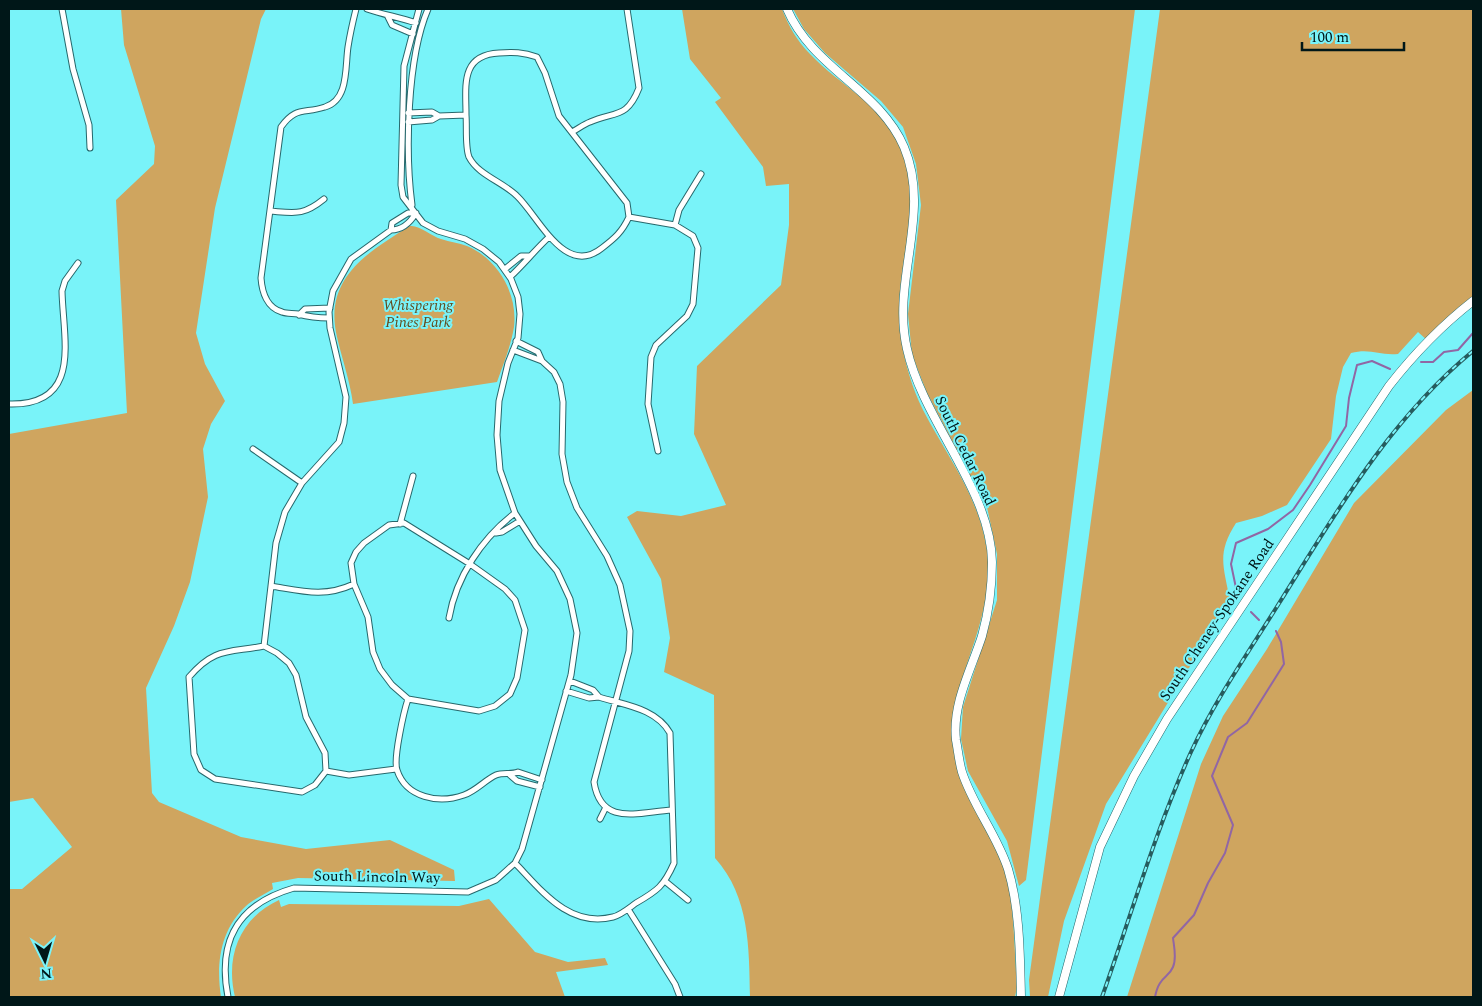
<svg xmlns="http://www.w3.org/2000/svg" width="1482" height="1006" font-family="Spectral,serif">
	<style>
		.green { fill: #cfa55f }
		.lines { fill: none; stroke-linecap: round; stroke-linejoin: round }
		.stream { stroke: #9166a4; stroke-width: 2 }
		.street-casing { stroke: #27686c; stroke-width: 7 }
		.secondary-casing { stroke: #27686c; stroke-width: 9 }
		.street { stroke: #fff; stroke-width: 5 }
		.secondary { stroke: #fff; stroke-width: 8 }
		.rail-casing { stroke: #265c5e; stroke-width: 4 }
		.rail { stroke: #79f3f9; stroke-width: 2; stroke-dasharray: 5.5; stroke-linecap: butt }
		.labels { text-anchor: middle; dominant-baseline: central; stroke-width: 4; stroke-linejoin: round; paint-order: stroke }
		.park-label { font-size: 15px; font-style: italic; fill: #634b1d; stroke: #79f3f9 }
		.street-label { font-size: 15px; fill: #001718; stroke: #79f3f9 }
	</style>
	<rect width="100%" height="100%" fill="#79f3f9"/>
	<path class="green" d="M121,9H266L261,19L215,208L196,333L205,364L225,401L211,424L203,449L208,497L190,582L174,626L146,688L152,793L159,802L241,837L306,849L390,840L454,870L455,881L298,878L272,883L273,889C264,895 253,899 246,906C220,930 216,964 221,997H9V889H22L72,847L33,798L9,802V434L127,413L116,200L154,164L155,146L124,45Z
		M682,9H782C788,25 797,41 810,54C840,86 884,105 901,149C927,212 890,275 901,339C905,363 912,388 923,410C946,454 978,496 986,545C994,585 980,626 967,664C959,688 951,712 952,737C956,786 994,824 1005,870C1015,908 1014,949 1017,987L1015,997H750C749,948 750,897 715,858L714,695L664,672L670,638L661,579L627,517L637,511L681,516L726,505L694,434L697,366L781,285L789,225V184L766,186L763,167L715,102L721,98L690,59Z
		M793,9H1135L1026,880L1019,886L1007,841L968,771L961,739L963,707L997,600V554L987,507L927,393L912,355L908,314L921,205L916,164L903,127L881,101L825,53L804,29Z
		M1160,9H1473V301L1428,341L1418,332L1398,354C1380,356 1371,348 1351,353L1343,367L1336,396L1331,439L1287,505L1262,516L1236,523C1216,554 1224,567 1230,601L1106,804L1064,921L1048,997H1030L1029,980Z
		M410,226C420,225 431,236 441,239C450,242 459,243 467,246C498,259 518,294 514,327C511,346 503,365 497,382L353,404C350,381 342,359 337,337C323,278 368,252 410,226Z
		M1473,390V997H1127L1201,764L1223,716L1267,649L1354,503L1446,410Z
		M489,899L535,952L568,962L605,958L608,965L556,972L565,997H235C225,956 240,918 279,900L281,907L289,904L459,906Z"/>
	<g class="lines">
		<path class="stream" d="M1421,362H1433L1444,352L1458,350L1473,333
			M1236,588L1231,564L1236,543L1268,529L1293,510L1310,485L1346,426L1349,398L1357,365L1372,361L1390,369
			M1251,612L1259,620
			M1155,997C1159,976 1168,979 1173,967C1177,958 1174,947 1173,938L1194,915L1208,883L1225,853L1233,825L1212,776L1228,737L1247,723L1284,664L1281,642L1276,631"/>
		<defs>
			<path id="street" d="M62,9L73,69L89,125L90,148
				M367,9C384,15 399,17 416,23
				M388,17L392,25L413,34
				M408,113L432,112L439,116
				M466,115C467,127 465,147 469,157C478,175 503,182 517,196C539,217 565,278 602,248C615,238 622,232 629,217
				M439,116L466,115C466,86 460,55 499,53C513,52 523,52 537,57L545,73L559,116L627,203L629,217
				M408,122L432,120L439,116
				M572,132C578,129 584,124 590,122C615,111 627,119 639,88L627,9
				M412,205C405,152 407,58 428,9
				M270,211C295,213 303,216 324,199
				M408,213H416C410,223 402,230 391,230L392,223Z
				M629,217L675,225L693,236L698,248L693,304L687,316L656,345L651,357L648,404L658,451
				M675,225L679,210L701,174
				M505,269L521,256H529
				M510,277C524,264 535,250 549,237
				M299,315L305,309L330,308
				M329,318C317,318 309,317 298,314C293,313 287,314 282,312C267,308 262,292 261,278L281,127C296,106 304,114 325,107C349,100 345,67 348,47C350,34 353,21 356,9
				M516,341L538,352L542,361L554,372L560,384L563,402L562,454L567,482L577,508L607,556L620,585L630,631L629,651L594,782C601,827 638,812 672,810
				M513,350L542,361
				M9,404C83,406 63,339 62,291L65,281L78,263
				M253,449L302,483
				M404,523L470,564L505,589L515,600L525,630L517,678L510,694L495,706L479,711L408,699L392,685L380,669L373,652L368,617L354,584L351,563L356,552L364,543L389,525Z
				M400,524L413,476
				M496,533L502,532L520,521
				M271,586C302,591 324,598 354,584
				M449,618C456,577 482,538 515,513
				M264,646L276,543L285,512L302,483L339,442L344,423L346,397L330,328L329,312L333,291L351,259L391,230
				M264,646C228,653 215,647 189,677L194,754L201,770L215,779L302,792L315,785L326,771
				M264,646L277,653L289,663L296,675L306,717L325,753L326,771
				M570,681L593,690L599,697
				M408,699C404,711 393,759 397,770C406,798 439,804 464,795C476,791 485,780 496,775C503,772 511,775 518,772L542,780
				M326,771L349,775L396,769
				M510,775L517,781L540,787
				M600,819L605,809
				M515,863C542,891 569,928 613,917C621,915 629,908 636,903C657,891 664,886 674,863L670,733C656,708 624,705 599,697L589,698L566,691
				M666,882L688,900
				M628,909L675,984L680,997
				M228,997C217,940 238,904 294,888L468,892L496,880L515,863L522,849L571,675L577,633L570,599L557,571L536,546L515,513L500,470L497,435L499,401L508,363L518,338L520,314L518,297L511,279L499,262L483,249L465,239L438,231L423,223L403,197L401,185L404,66L419,9"/>
			<path id="secondary" d="M787,9C813,69 879,89 904,147C932,213 891,281 907,349C923,421 991,490 992,562C992,588 989,611 982,636C971,670 952,704 956,740C958,750 959,762 962,772C973,806 997,835 1008,869C1020,909 1020,956 1021,997
				M1059,997L1100,847L1134,776L1167,719L1389,386C1414,354 1441,326 1473,301"/>
		</defs>
		<use href="#street" class="street-casing"/>
		<use href="#secondary" class="secondary-casing"/>
		<use href="#street" class="street"/>
		<use href="#secondary" class="secondary"/>
		<defs>
			<path id="rail" d="M1102,997C1131,916 1155,831 1191,752C1215,700 1248,653 1278,605C1335,514 1389,420 1473,351"/>
		</defs>
		<use href="#rail" class="rail-casing"/>
		<use href="#rail" class="rail"/>
	</g>
	<g class="labels">
		<g class="park-label">
			<text x="418" y="305">Whispering<tspan x="418" dy="17">Pines Park</tspan></text>
		</g>
		<g class="street-label">
			<text transform="translate(965 451) rotate(64)">South Cedar Road</text>
			<text transform="translate(1217 620) rotate(-56)">South Cheney-Spokane Road</text>
			<text transform="translate(377 877) rotate(1)">South Lincoln Way</text>
		</g>
	</g>
	<rect width="1482" height="1006" fill="none" stroke="#001718" stroke-width="20"/>
	<g transform="translate(45 961) rotate(175)" stroke="#79f3f9" stroke-width="4" paint-order="stroke">
	<path d="M0-4L9 19L0 12L-9 19Z" fill="#001718"/>
	<text y="-8" font-size="14" font-weight="bold" text-anchor="middle" fill="#001718">N</text>
	</g>
	<path d="M1302 42v8h102v-8" fill="none" stroke="#001718" stroke-width="2.5"/>
	<text x="1310" y="42" font-size="15" fill="#001718" stroke="#79f3f9" stroke-width="4" paint-order="stroke">100 m</text>
</svg>
